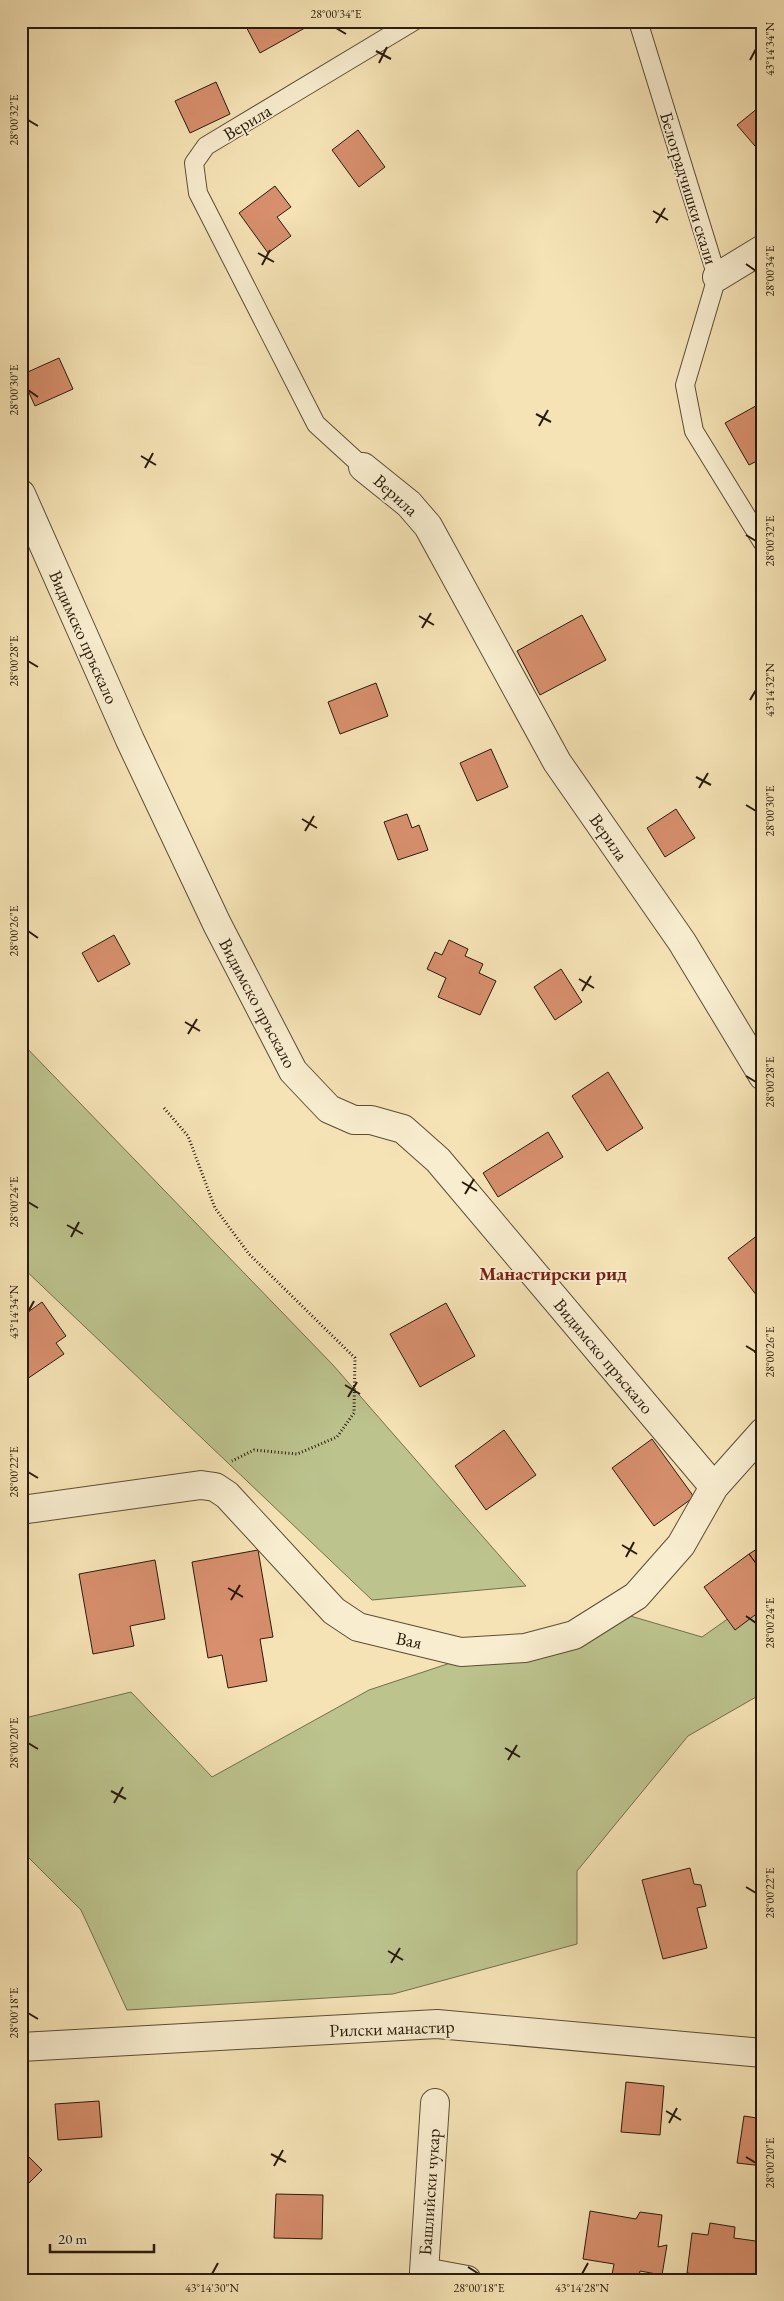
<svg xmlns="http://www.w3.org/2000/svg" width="784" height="2301" font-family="'EB Garamond',serif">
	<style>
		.green { fill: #bcc38d; stroke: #726f4c }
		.building { fill: #d78f6d; stroke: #291b0a }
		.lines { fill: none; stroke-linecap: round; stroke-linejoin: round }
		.service-casing { stroke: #5c4d35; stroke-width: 20 }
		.minor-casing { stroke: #5c4d35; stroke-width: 30 }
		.path { stroke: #291b0a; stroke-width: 3; stroke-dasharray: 1 2.5; stroke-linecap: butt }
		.service { stroke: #f8edcf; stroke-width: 18 }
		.minor { stroke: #f8edcf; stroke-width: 28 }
		.ticks { fill: none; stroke: #291b0a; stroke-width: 2 }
		.labels { text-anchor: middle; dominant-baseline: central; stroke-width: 4; stroke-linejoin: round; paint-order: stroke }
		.street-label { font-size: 18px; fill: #291b0a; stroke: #f8edcf }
		.neighbourhood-label { font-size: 19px; font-weight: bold; fill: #7a1f14; stroke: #f8edcf }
		.neatline { fill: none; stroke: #291b0a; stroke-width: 2 }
		.ticks-label { font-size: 12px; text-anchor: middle; fill: #291b0a }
	</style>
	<rect width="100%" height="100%" fill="#f5e3b5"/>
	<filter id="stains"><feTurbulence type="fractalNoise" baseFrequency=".004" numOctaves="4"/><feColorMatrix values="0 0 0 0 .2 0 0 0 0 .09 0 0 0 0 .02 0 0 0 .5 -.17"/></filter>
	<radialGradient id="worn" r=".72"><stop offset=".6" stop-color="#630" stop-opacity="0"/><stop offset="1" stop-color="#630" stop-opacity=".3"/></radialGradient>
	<path class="green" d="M21,1042L333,1365L526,1586L372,1600L21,1266Z
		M763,1594V1693L688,1736L577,1871V1944L393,1994L127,2010L81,1910L21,1850V1719L131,1692L212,1777L369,1690L610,1610L702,1637Z"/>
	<path class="building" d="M243,21H311L312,24L260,53Z
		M755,21H763V32Z
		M216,82L230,114L190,133L175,101Z
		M763,104V140L755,146L737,125Z
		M358,130L385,167L359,187L332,150Z
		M275,186L291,207L277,217L291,236L268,253L239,213Z
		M59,358L73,389L35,406L21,375Z
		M763,402V458L749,465L725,423Z
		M582,615L606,660L540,695L517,651Z
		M376,683L388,716L340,734L328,702Z
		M491,749L508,787L477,801L460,763Z
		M676,809L695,838L665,857L647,828Z
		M407,814L412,828L419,825L428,850L398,860L384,822Z
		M114,935L130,964L98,982L82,953Z
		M449,940L468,949L465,956L483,964L479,973L496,981L480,1015L438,997L446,978L427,969L435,952L442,955Z
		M561,969L582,1002L555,1020L534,987Z
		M608,1072L643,1128L607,1151L572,1096Z
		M548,1132L563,1157L498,1197L483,1173Z
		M763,1231V1291L757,1296L728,1258Z
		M42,1302L66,1336L56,1343L64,1354L27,1379L21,1371V1317Z
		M446,1303L475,1356L420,1387L390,1334Z
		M763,1340V1358L754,1352Z
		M504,1430L536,1475L486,1510L455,1466Z
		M652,1439L694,1497L654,1526L612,1468Z
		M763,1545V1573L749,1554Z
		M258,1550L273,1637L260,1639L267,1681L228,1688L222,1655L208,1658L192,1562Z
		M749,1554L763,1573V1609L735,1630L704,1587Z
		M155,1560L165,1619L130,1626L134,1646L93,1654L79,1574Z
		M690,1868L694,1884L701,1885L706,1906L697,1908L707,1948L663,1959L642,1880Z
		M626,2082L664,2086L660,2135L621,2132Z
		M99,2101L102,2137L58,2140L55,2104Z
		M744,2116L763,2119V2166L737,2163Z
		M21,2149L42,2170L21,2191Z
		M276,2194L323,2195L322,2239L274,2238Z
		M590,2211L636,2219L640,2212L662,2215L658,2247L667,2245L662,2275L640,2271L638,2280H611L614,2264L583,2259Z
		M710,2223L735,2227L734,2238L763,2242L759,2280H738L687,2273L692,2233L708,2235Z"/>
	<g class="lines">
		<defs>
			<path id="service" d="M638,21L717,277L685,385L694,431L763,543
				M363,467L316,424L198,193L194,163L206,146L414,21"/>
			<path id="minor" d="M717,277L763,249
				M363,467L409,504L428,526L557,762L682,942L763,1076
				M21,494L130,740L217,924L293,1071L329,1109L354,1120H371L403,1129L438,1160L714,1487
				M21,1510L201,1485L215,1487L227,1495L334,1611L358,1627L461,1652L525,1648L574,1635L636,1596L681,1545L714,1487L763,1432
				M21,2047L437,2024L763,2053
				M424,2272L467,2280
				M426,2280L424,2272L435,2103"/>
		</defs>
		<use href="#service" class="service-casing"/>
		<use href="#minor" class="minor-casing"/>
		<path class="path" d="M164,1108L188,1136L215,1208L249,1254L355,1358L354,1413L337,1437L297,1454L254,1450L232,1461"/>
		<use href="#service" class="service"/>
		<use href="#minor" class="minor"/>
	</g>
	<path class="ticks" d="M336,28L346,34M376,51L391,59M750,60L756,49M379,63L387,47M28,120L38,126M653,211L668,220M656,223L665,208M258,253L274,262M746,264L756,271M262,265L270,250M28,390L38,397M536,414L551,422M539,426L548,410M141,456L156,465M145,468L153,453M746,535L756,541M419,616L434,625M422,628L431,613M28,661L38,667M750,700L756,690M696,777L711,785M699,788L708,773M746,805L756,811M302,819L317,828M305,831L314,816M28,931L38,938M579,979L594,988M582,991L591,976M185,1022L200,1031M188,1034L197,1019M746,1076L756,1082M462,1182L477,1191M465,1194L474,1179M28,1202L38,1208M67,1225L83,1234M71,1237L79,1222M28,1312L34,1301M746,1346L756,1352M345,1385L360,1394M348,1397L357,1382M28,1472L38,1478M622,1545L637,1554M626,1557L634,1542M228,1588L243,1597M231,1600L240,1585M746,1616L756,1623M28,1743L38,1749M505,1748L520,1757M508,1760L517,1745M111,1791L126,1799M114,1803L123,1787M746,1887L756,1893M388,1951L403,1960M391,1963L400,1948M28,2013L38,2019M666,2111L681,2120M669,2123L677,2108M271,2154L286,2162M746,2157L756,2163M274,2166L283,2150M468,2267L479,2274M212,2274L218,2263M582,2274L588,2263"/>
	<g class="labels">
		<g class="street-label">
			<text transform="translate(247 122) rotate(-31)">Верила</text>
			<text transform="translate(689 188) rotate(73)">Белоградчишки скали</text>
			<text transform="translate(396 495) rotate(42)">Верила</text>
			<text transform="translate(84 637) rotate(66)">Видимско пръскало</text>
			<text transform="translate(609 837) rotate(55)">Верила</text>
			<text transform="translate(258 1003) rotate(62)">Видимско пръскало</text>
			<text transform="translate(604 1356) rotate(50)">Видимско пръскало</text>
			<text transform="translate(409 1640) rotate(12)">Вая</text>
			<text transform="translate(392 2028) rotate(-2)">Рилски манастир</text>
			<text transform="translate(429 2192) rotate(-86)">Башлийски чукар</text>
		</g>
		<g class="neighbourhood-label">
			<text x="553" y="1273">Манастирски рид</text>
		</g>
	</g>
	<rect width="784" height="2301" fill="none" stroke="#f5e3b5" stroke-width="55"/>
	<path d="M50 2244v8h104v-8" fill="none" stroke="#291b0a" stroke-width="2.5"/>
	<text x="58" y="2244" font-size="15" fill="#291b0a" stroke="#f8edcf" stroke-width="4" paint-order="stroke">20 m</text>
	<rect x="28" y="28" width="728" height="2246" class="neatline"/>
	<g class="ticks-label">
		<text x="336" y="18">28°00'34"E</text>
		<text transform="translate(770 49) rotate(-90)" y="4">43°14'34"N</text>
		<text transform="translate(14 120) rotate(-90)" y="4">28°00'32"E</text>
		<text transform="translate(770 271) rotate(-90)" y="4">28°00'34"E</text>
		<text transform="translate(14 390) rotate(-90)" y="4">28°00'30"E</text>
		<text transform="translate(770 541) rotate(-90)" y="4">28°00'32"E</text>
		<text transform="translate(14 661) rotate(-90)" y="4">28°00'28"E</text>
		<text transform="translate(770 690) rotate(-90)" y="4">43°14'32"N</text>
		<text transform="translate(770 811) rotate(-90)" y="4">28°00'30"E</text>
		<text transform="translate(14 931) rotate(-90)" y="4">28°00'26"E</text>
		<text transform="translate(770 1082) rotate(-90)" y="4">28°00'28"E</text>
		<text transform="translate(14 1202) rotate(-90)" y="4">28°00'24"E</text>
		<text transform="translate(14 1312) rotate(-90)" y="4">43°14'34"N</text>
		<text transform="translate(770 1352) rotate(-90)" y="4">28°00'26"E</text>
		<text transform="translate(14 1472) rotate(-90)" y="4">28°00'22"E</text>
		<text transform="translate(770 1623) rotate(-90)" y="4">28°00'24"E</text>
		<text transform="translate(14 1743) rotate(-90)" y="4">28°00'20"E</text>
		<text transform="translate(770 1893) rotate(-90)" y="4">28°00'22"E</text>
		<text transform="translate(14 2013) rotate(-90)" y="4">28°00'18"E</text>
		<text transform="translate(770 2163) rotate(-90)" y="4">28°00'20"E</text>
		<text x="212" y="2292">43°14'30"N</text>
		<text x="479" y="2292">28°00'18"E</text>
		<text x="582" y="2292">43°14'28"N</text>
	</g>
	<rect width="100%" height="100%" filter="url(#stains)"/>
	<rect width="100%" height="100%" fill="url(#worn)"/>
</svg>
